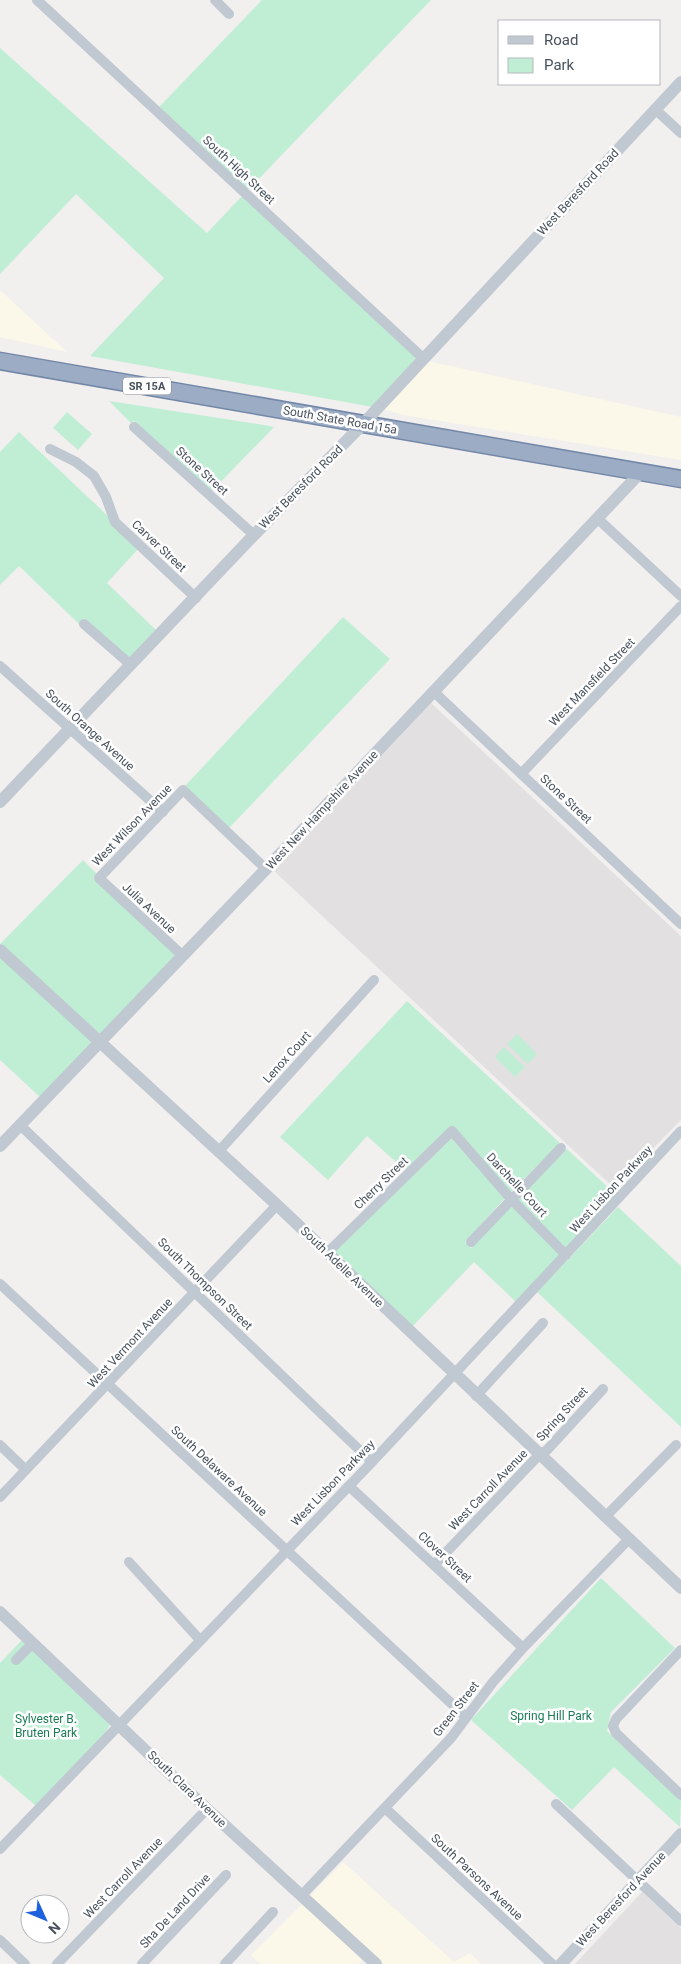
<svg xmlns="http://www.w3.org/2000/svg" width="681" height="1964" font-family="Roboto,sans-serif">
	<style>
		.commercial { fill: #fbf8e9 }
		.education { fill: #e2e0e1 }
		.green { fill: #bfeed5 }
		.lines { fill: none; stroke-linecap: round; stroke-linejoin: round }
		.trunk-casing { stroke: #7388a8; stroke-width: 19 }
		.minor { stroke: #c0c8d1; stroke-width: 10 }
		.tertiary { stroke: #c0c8d1; stroke-width: 12 }
		.trunk { stroke: #9cacc4; stroke-width: 16 }
		.labels { text-anchor: middle; dominant-baseline: central; stroke-width: 5; stroke-linejoin: round; paint-order: stroke }
		.shield { fill: #fff; stroke: #7f858d; stroke-width: 1 }
		.shield-label { font-size: 11px; font-weight: bold; fill: #48515c }
		.street-label { font-size: 12px; fill: #48515c; stroke: #fff }
		.park-label { font-size: 12px; fill: #1a7c53; stroke: #fff }
	</style>
	<rect width="100%" height="100%" fill="#f2efef"/>
	<path class="commercial" d="M0,290L67,352L0,337Z
		M428,361L681,417V460L404,415L383,409Z
		M343,1862L454,1962L470,1953L481,1964H382L309,1897Z
		M304,1902L364,1958L359,1964H260L251,1955Z"/>
	<path class="education" d="M431,703L681,936V1120L614,1188L274,871Z
		M642,1892L681,1928V1964H575Z"/>
	<path class="green" d="M262,0H431L248,190L159,107Z
		M0,48L207,233L242,196L418,358L373,407L90,356L164,278L76,194L0,274Z
		M109,401L264,425L274,427L212,491L134,421L131,423Z
		M67,412L92,434L78,450L53,428Z
		M19,432L109,517L138,549L107,583L157,631L131,659L84,618L79,624L19,566L0,585V452Z
		M343,617L390,659L229,828L185,786Z
		M83,860L97,874L93,878L177,956L101,1035L0,944Z
		M0,955L95,1041L40,1097L0,1060Z
		M407,1001L560,1143L511,1192L452,1126L405,1170L367,1136L328,1180L280,1137Z
		M517,1034L537,1054L528,1064L507,1044Z
		M504,1047L525,1067L515,1077L495,1057Z
		M452,1138L505,1198L465,1242L471,1248L511,1205L560,1255L516,1302L474,1262L411,1328L333,1253Z
		M567,1149L612,1191L618,1193L566,1249L517,1199Z
		M618,1207L681,1266V1427L537,1292Z
		M601,1578L675,1648L611,1712L607,1731L681,1800L680,1827L614,1767L572,1810L471,1720Z
		M23,1639L110,1724L106,1732L36,1806L0,1775V1663Z"/>
	<g class="lines">
		<defs>
			<path id="trunk" d="M0,361L681,479"/>
		</defs>
		<use href="#trunk" class="trunk-casing"/>
		<path class="minor" d="M37,0L424,359
			M215,0L229,14
			M655,109L681,133
			M134,427L254,535
			M50,449L76,462L94,476L106,497L115,522L196,598
			M597,518L681,596
			M84,624L131,665
			M0,666L163,812
			M434,692L681,924
			M521,774L681,606
			M183,956L99,878L183,790L266,869
			M20,1125L372,1462
			M219,1151L374,980
			M471,1242L561,1148
			M327,1253L452,1131L511,1199L566,1255
			M0,1284L466,1717
			M476,1396L543,1323
			M0,1445L26,1470
			M349,1486L523,1648
			M0,1497L277,1205
			M605,1517L676,1445
			M129,1562L200,1640
			M435,1564L539,1455L547,1450L603,1389
			M681,1650L616,1719L613,1726L616,1733L681,1795
			M16,1660L33,1643
			M556,1804L681,1921
			M385,1808L552,1964
			M0,1849L372,1462L681,1131
			M302,1895L451,1738L493,1682L523,1648L629,1539
			M0,1940L25,1964
			M57,1964L207,1809
			M142,1964L226,1875
			M225,1964L273,1912"/>
		<path class="tertiary" d="M0,802L254,535L363,424L681,82
			M0,950L277,1205L681,1588
			M0,1146L266,869L641,472
			M0,1612L207,1809L376,1964
			M561,1964L681,1834"/>
		<use href="#trunk" class="trunk"/>
	</g>
	<g class="labels">
		<rect class="shield" x="123" y="377.5" width="48" height="17" rx="4"/>
		<g class="shield-label">
			<text x="147" y="386">SR 15A</text>
		</g>
		<g class="street-label">
			<text transform="translate(239 170) rotate(43)">South High Street</text>
			<text transform="translate(578 192) rotate(-47)">West Beresford Road</text>
			<text transform="translate(340 420) rotate(10)">South State Road 15a</text>
			<text transform="translate(202 471) rotate(42)">Stone Street</text>
			<text transform="translate(301 487) rotate(-45)">West Beresford Road</text>
			<text transform="translate(159 546) rotate(43)">Carver Street</text>
			<text transform="translate(592 682) rotate(-46)">West Mansfield Street</text>
			<text transform="translate(90 730) rotate(42)">South Orange Avenue</text>
			<text transform="translate(566 799) rotate(43)">Stone Street</text>
			<text transform="translate(322 810) rotate(-47)">West New Hampshire Avenue</text>
			<text transform="translate(132 825) rotate(-46)">West Wilson Avenue</text>
			<text transform="translate(149 908) rotate(43)">Julia Avenue</text>
			<text transform="translate(287 1057) rotate(-48)">Lenox Court</text>
			<text transform="translate(381 1183) rotate(-44)">Cherry Street</text>
			<text transform="translate(517 1185) rotate(47)">Darchelle Court</text>
			<text transform="translate(611 1189) rotate(-47)">West Lisbon Parkway</text>
			<text transform="translate(342 1267) rotate(44)">South Adelle Avenue</text>
			<text transform="translate(205 1284) rotate(44)">South Thompson Street</text>
			<text transform="translate(130 1343) rotate(-47)">West Vermont Avenue</text>
			<text transform="translate(562 1414) rotate(-47)">Spring Street</text>
			<text transform="translate(219 1471) rotate(43)">South Delaware Avenue</text>
			<text transform="translate(333 1483) rotate(-46)">West Lisbon Parkway</text>
			<text transform="translate(488 1490) rotate(-46)">West Carroll Avenue</text>
			<text transform="translate(445 1557) rotate(43)">Clover Street</text>
			<text transform="translate(456 1709) rotate(-52)">Green Street</text>
			<text transform="translate(187 1789) rotate(44)">South Clara Avenue</text>
			<text transform="translate(477 1877) rotate(43)">South Parsons Avenue</text>
			<text transform="translate(123 1878) rotate(-46)">West Carroll Avenue</text>
			<text transform="translate(621 1899) rotate(-47)">West Beresford Avenue</text>
			<text transform="translate(175 1911) rotate(-47)">Sha De Land Drive</text>
		</g>
		<g class="park-label">
			<text x="551" y="1716">Spring Hill Park</text>
			<text x="46" y="1719">Sylvester B.<tspan x="46" dy="14">Bruten Park</tspan></text>
		</g>
	</g>
	<rect x="498" y="20" width="162" height="65" fill="#ffffff" stroke="#b6b9be"/>
	<rect x="508" y="36" width="25" height="8" fill="#c0c8d1" stroke="#b6b9be"/>
	<text x="544" y="45" font-size="15" fill="#48515c">Road</text>
	<rect x="508" y="58" width="25" height="15" fill="#bfeed5" stroke="#b6b9be"/>
	<text x="544" y="70" font-size="15" fill="#48515c">Park</text>
	<g transform="translate(45 1919) rotate(134)"><circle r="24" fill="#ffffff" stroke="#b6b9be"/>
	<path d="M0-4L9 19L0 12L-9 19Z" fill="#1e61dc"/>
	<text y="-8" font-size="14" font-weight="bold" text-anchor="middle" fill="#48515c">N</text>
	</g>
</svg>
